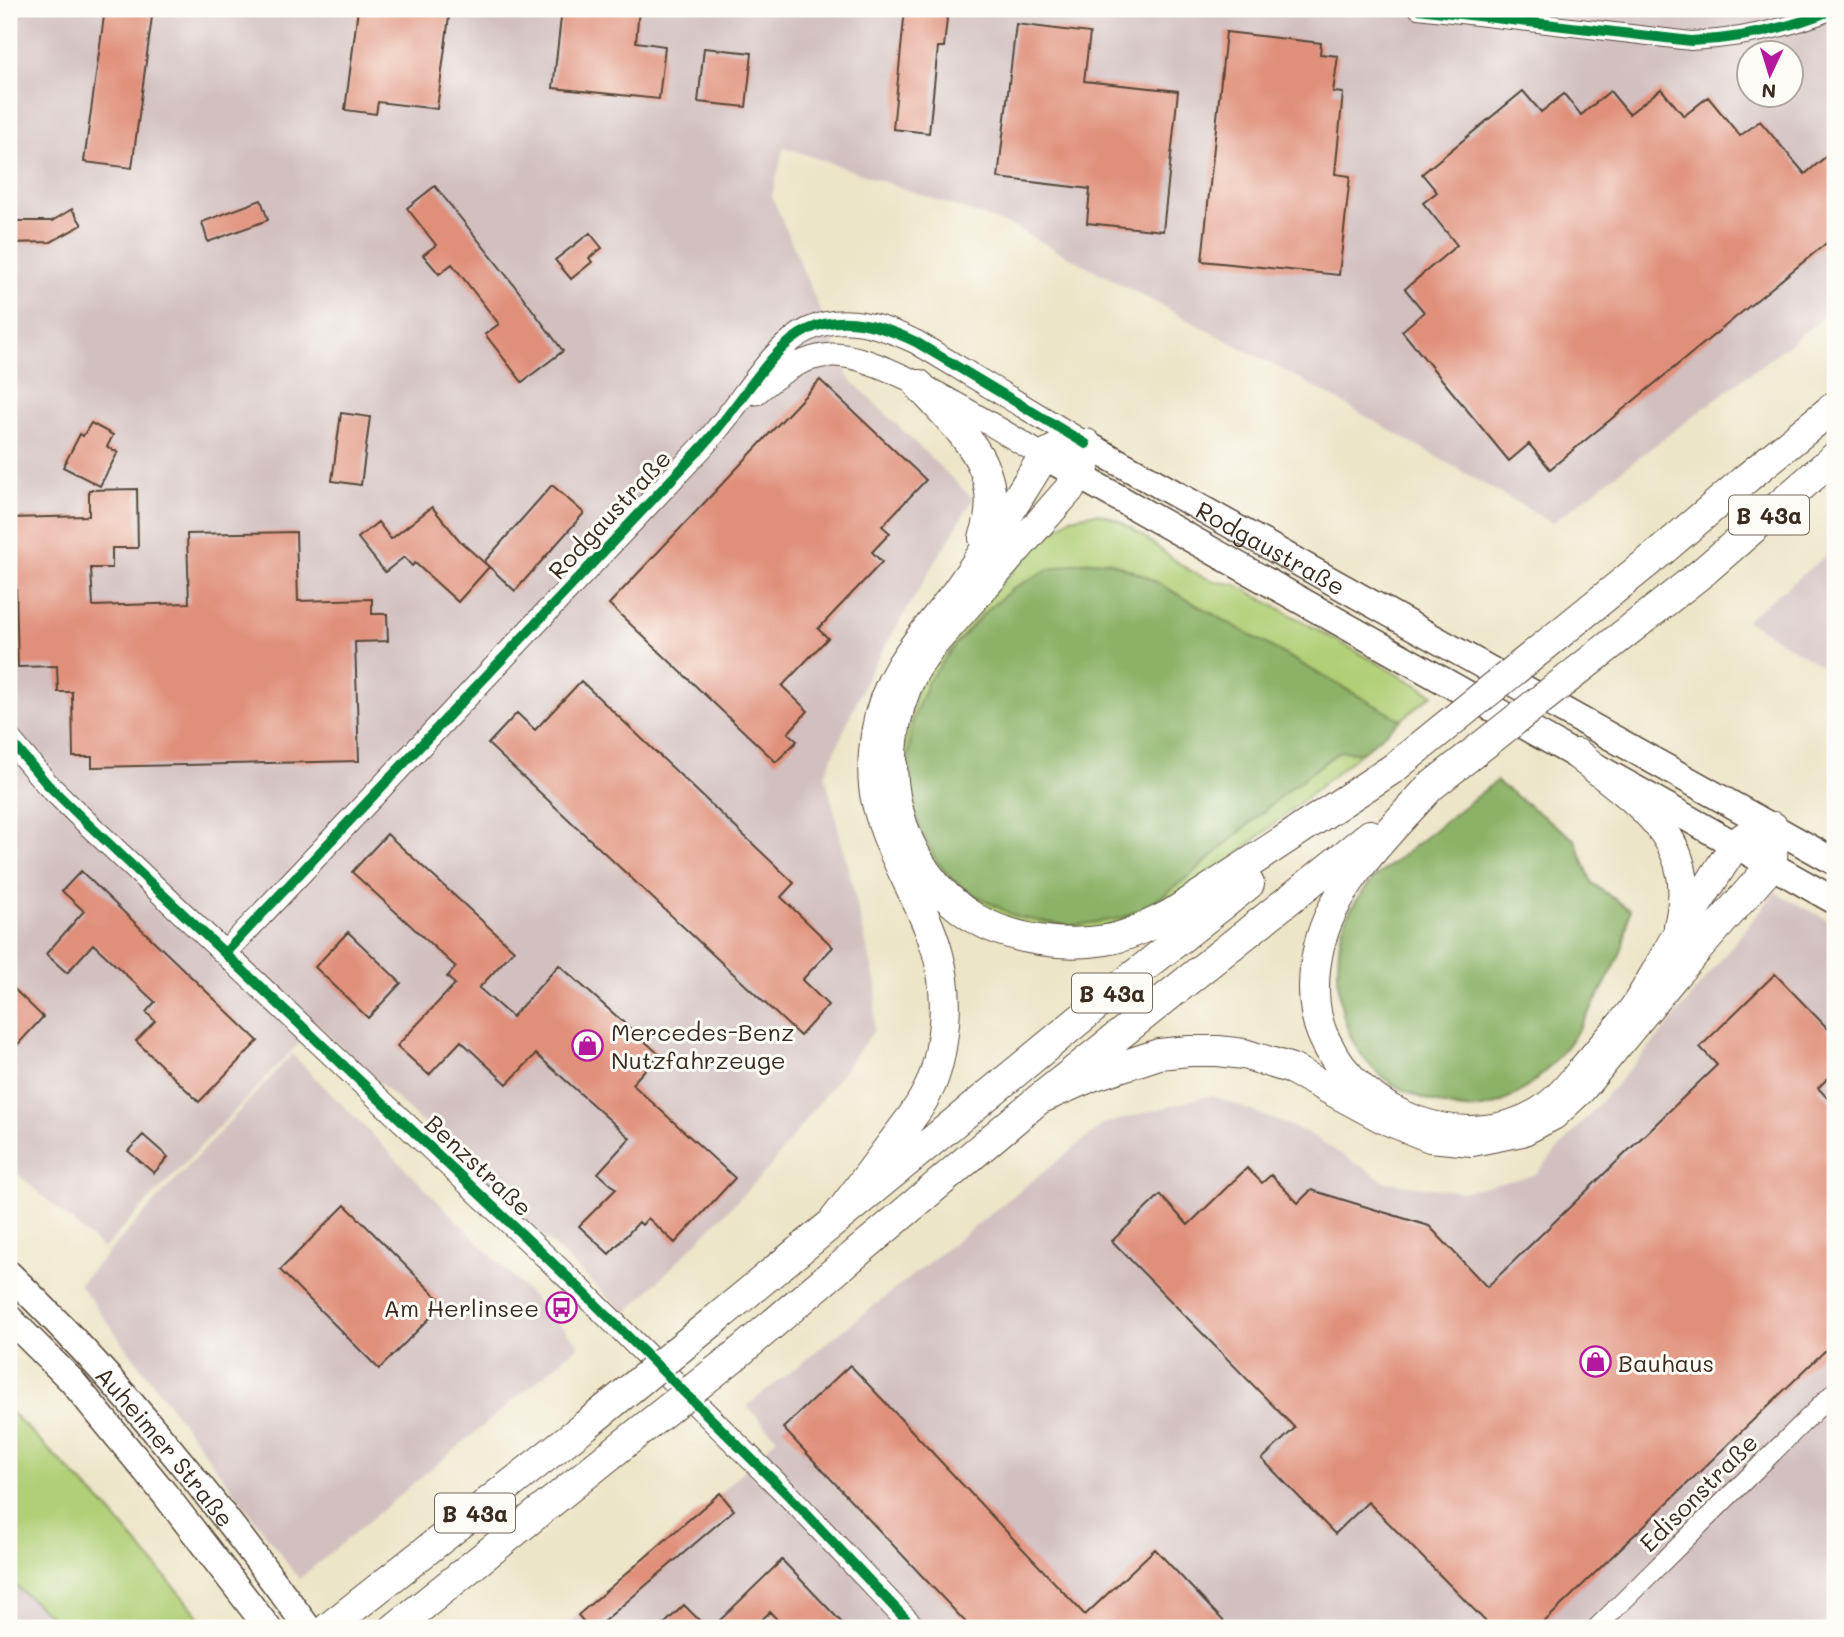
<svg xmlns="http://www.w3.org/2000/svg" width="1844" height="1637" font-family="Mali,sans-serif">
	<style>
		.industrial { fill: #d2bfc0; fill-rule: evenodd }
		.green { fill: #b0cf76; stroke: #767c4a; stroke-width: 2 }
		.forest { fill: #8cb267; stroke: #646e42; stroke-width: 2 }
		.building { fill: #e0907a }
		.lines { fill: none; stroke-linecap: round; stroke-linejoin: round }
		.minor-casing { stroke: #564638; stroke-width: 20 }
		.tertiary-casing { stroke: #564638; stroke-width: 25 }
		.secondary-casing { stroke: #564638; stroke-width: 29 }
		.trunk-casing { stroke: #564638; stroke-width: 32 }
		.minor { stroke: #fff; stroke-width: 18 }
		.tertiary { stroke: #fff; stroke-width: 23 }
		.secondary { stroke: #fff; stroke-width: 26 }
		.trunk { stroke: #fff; stroke-width: 30 }
		.trunk-bridge-casing { stroke: #564638; stroke-width: 32; stroke-linecap: butt }
		.trunk-bridge { stroke: #fff; stroke-width: 30 }
		.cycleway-casing { stroke: #fdfcf7; stroke-width: 15 }
		.cycleway { stroke: #00873e; stroke-width: 10 }
		.labels { text-anchor: middle; dominant-baseline: central; stroke-width: 6; stroke-linejoin: round; paint-order: stroke }
		.shield { fill: #fdfcf7; stroke: #75695f; stroke-width: 2 }
		.shield-label { font-size: 23px; font-weight: bold; fill: #3b2a1e }
		.street-label { font-size: 24px; fill: #3b2a1e; stroke: #fdfcf7 }
		.poi-label { font-size: 24px; fill: #3b2a1e; stroke: #fdfcf7; text-anchor: start }
	</style>
	<rect width="100%" height="100%" fill="#fdfcf7"/>
	<filter id="ink" filterUnits="userSpaceOnUse"><feTurbulence type="fractalNoise" baseFrequency=".0143" numOctaves="2"/><feDisplacementMap in="SourceGraphic" scale="14" xChannelSelector="R" yChannelSelector="G"/><feConvolveMatrix kernelMatrix="1 2 1 2 8 2 1 2 1" color-interpolation-filters="sRGB"/></filter>
	<filter id="wash" filterUnits="userSpaceOnUse"><feTurbulence type="fractalNoise" baseFrequency=".00686" numOctaves="4" result="noise"/><feDisplacementMap in="SourceGraphic" scale="28" xChannelSelector="R" yChannelSelector="G"/><feGaussianBlur stdDeviation="1.57" result="paint"/><feColorMatrix in="noise" values="0 0 0 0 0 0 0 0 0 0 0 0 0 0 0 0 0 1.4 0 .05"/><feComposite in="paint" operator="in"/></filter>
	<g filter="url(#wash)">
		<rect width="100%" height="100%" fill="#ede5c8"/>
		<path class="industrial" d="M9,9H1835V309L1552,523L1311,385L1011,226L784,147L772,196L848,377L973,499L869,673L825,774L877,988L873,1032L769,1168L626,1314L317,1024L103,1249L9,1166V714L19,703L9,681ZM1750,52H1792V94H1750Z
			M1835,548V674L1746,620Z
			M1775,892L1835,924V1628H563L720,1493L777,1438L747,1406L1104,1124L1211,1095L1306,1132L1386,1182L1462,1192L1535,1175L1663,1032Z
			M292,1054L580,1345L299,1579L79,1284Z
			M9,1580L43,1611L64,1628H9Z"/>
		<path class="green" d="M1096,513C1148,523 1179,584 1235,584L1433,694L1401,720L1147,577L1014,588L985,612L956,644L967,891L991,902L1123,918L1160,898L1194,872L1289,789L1340,751L1362,752L1168,911L1070,938L981,911L928,862L898,774L919,676L1035,546L1071,518Z
			M9,1410L107,1508L209,1628H64L9,1580Z"/>
		<path class="forest" d="M1108,561L1147,577L1401,720L1362,752L1340,751L1289,789L1194,872L1160,898L1123,918L1071,926L1017,917L967,891L950,877L936,860L919,828L911,797L908,757L913,720L927,683L956,644L985,612L1014,588L1047,570L1079,562Z
			M1496,781L1575,840L1592,883L1630,910C1627,923 1626,938 1621,951C1618,962 1610,974 1605,984C1579,1033 1537,1101 1477,1109C1461,1111 1439,1104 1425,1099C1364,1079 1338,1033 1338,970C1338,952 1339,935 1346,918C1353,904 1363,891 1373,879Z"/>
		<g id="blocks">
			<path class="building" d="M105,9H153L132,168L84,162Z
				M358,9H450L437,109L378,102L376,114L345,110Z
				M562,9H639L636,42L665,46L659,99L553,88Z
				M905,9H948L944,47H938L929,133L893,129Z
				M1016,24L1090,33L1084,81L1178,91L1163,231L1087,223L1090,189L998,178Z
				M1226,32L1321,43L1320,54L1338,56L1333,92L1343,93L1335,174L1350,176L1339,275L1202,261Z
				M704,48L752,53L746,107L698,102Z
				M1661,89L1684,116L1708,97L1740,136L1760,121L1805,174L1835,149V236L1550,469L1529,444L1509,461L1402,331L1424,312L1405,289L1457,245L1423,203L1437,192L1422,174L1523,91L1541,112L1564,94L1581,115L1610,91L1629,114Z
				M435,186L514,285L563,351L522,382L485,334L499,324L452,264L439,274L423,255L436,245L407,208Z
				M261,200L268,220L208,242L202,222Z
				M72,209L82,225L51,242L9,243V221H52Z
				M590,233L602,248L589,258L592,262L571,279L555,260Z
				M820,380L926,480L882,526L890,533L872,552L882,562L818,629L828,638L782,686L808,711L788,733L797,741L776,762L609,604Z
				M341,413L370,417L361,485L332,481Z
				M91,423L113,435L107,447L118,452L100,486L63,467L80,434L83,436Z
				M552,485L584,513L515,591L484,562Z
				M137,489L138,548H112V568H91L93,606L189,603L187,534L296,532L298,601L372,599V614H387L388,641L355,642L359,761L92,767V757H73L72,692H58L57,666L18,667L16,585H9V518L89,516V490Z
				M432,507L460,541L489,567L458,602L415,563L412,566L404,557L385,572L358,538L378,522L391,539Z
				M581,681L794,883L781,897L833,947L802,980L828,1005L800,1036L488,744L517,713L535,730Z
				M387,834L514,950L479,988L512,1017L559,965L659,1054L632,1084L735,1178L675,1243L648,1218L642,1225L639,1222L609,1254L579,1226L616,1189L598,1173L630,1138L536,1054L507,1084L461,1041L429,1075L397,1046L455,984L447,977L456,967L352,872Z
				M81,871L258,1041L199,1102L136,1041L155,1021L146,1012L155,1002L93,944L67,973L46,954L84,911L62,891Z
				M348,932L401,983L368,1018L315,967Z
				M1775,974L1835,1036V1071L1818,1088L1835,1106V1341L1538,1628H1492L1368,1502L1335,1534L1262,1459L1295,1428L1112,1241L1160,1195L1188,1225L1247,1168L1262,1183L1271,1175L1298,1203L1311,1190L1429,1226L1487,1287L1717,1065L1700,1047Z
				M9,984L43,1017L9,1054Z
				M143,1135L168,1157L154,1173L128,1151Z
				M345,1205L444,1304L379,1369L280,1270Z
				M850,1365L1085,1615L1155,1549L1230,1628H971L783,1428Z
				M720,1493L734,1510L596,1628H589L578,1615Z
				M782,1560L847,1628H785L770,1612L753,1628H712Z
				M684,1605L707,1628H660Z"/>
		</g>
	</g>
	<g filter="url(#ink)">
		<use href="#blocks" fill-opacity="0" stroke="#564638" stroke-width="2"/>
		<g class="lines">
			<defs>
				<path id="minor" d="M1418,9L1691,41C1742,39 1787,29 1835,9
					M1596,1628L1835,1391"/>
				<path id="tertiary" d="M756,393C777,375 802,356 832,355C882,353 997,429 1044,456
					M9,739L47,784L87,823L580,1289L795,1502L914,1628
					M225,953L703,446C774,367 791,282 916,342L1086,444"/>
				<g id="secondary">
					<path id="s1" d="M1086,444L1835,862"/>
					<path d="M1044,456L1835,901"/>
					<path id="s2" d="M9,1274C120,1381 217,1503 308,1628"/>
					<path d="M9,1318L72,1381L164,1493L268,1628"/>
				</g>
				<path id="trunk" d="M919,385C961,432 1009,470 984,538
					M1664,549L1748,477L1835,406
					M1703,572L1835,457
					M1577,754C1637,802 1701,838 1679,926
					M1039,1099L1092,1076L1159,1054L1189,1051H1218L1244,1054L1292,1069L1383,1118L1430,1137L1472,1141L1522,1131L1553,1115L1581,1089L1674,976L1772,865L1773,827L1749,834L1736,843C1716,874 1696,906 1676,937C1663,960 1650,984 1636,1006C1623,1025 1606,1042 1592,1059C1576,1077 1561,1099 1540,1112C1465,1157 1361,1117 1325,1040C1311,1012 1312,976 1319,946C1335,882 1387,835 1430,787
					M833,1222C853,1196 873,1169 893,1142C907,1124 922,1105 931,1084C938,1068 941,1050 943,1033C956,936 899,889 877,803C871,780 873,753 877,729C886,673 922,637 955,594C987,550 1015,502 1044,456C1058,446 1069,444 1086,444C1088,457 1086,465 1080,477L931,646C925,655 918,664 913,673C870,754 894,871 976,919C1013,940 1064,947 1106,940C1129,936 1150,925 1170,915L1394,768
					M711,1323L1113,992L1249,884
					M736,1355L1039,1099L1370,835
					M328,1628L586,1425
					M395,1628L610,1455"/>
			</defs>
			<use href="#minor" class="minor-casing"/>
			<use href="#tertiary" class="tertiary-casing"/>
			<use href="#secondary" class="secondary-casing"/>
			<use href="#trunk" class="trunk-casing"/>
			<use href="#minor" class="minor"/>
			<use href="#tertiary" class="tertiary"/>
			<use href="#secondary" class="secondary"/>
			<use href="#trunk" class="trunk"/>
			<defs>
				<path id="trunk-bridge" d="M1394,768L1664,549
					M1430,787L1703,572
					M586,1425L711,1323
					M610,1455L736,1355"/>
			</defs>
			<use href="#trunk-bridge" class="trunk-bridge-casing"/>
			<use href="#trunk-bridge" class="trunk-bridge"/>
			<defs>
				<path id="cycleway" d="M1418,9L1691,41C1742,39 1787,29 1835,9
					M9,739L47,784L87,823L580,1289L795,1502L914,1628
					M225,953L703,446C774,367 791,282 916,342L1086,444"/>
			</defs>
			<use href="#cycleway" class="cycleway-casing"/>
			<use href="#cycleway" class="cycleway"/>
		</g>
	</g>
	<defs>
		<symbol id="shop-ring" viewBox="-11 -11 22 22"><circle r="9.5" fill="#fdfcf7" stroke="#b5179e" stroke-width="1.5"/><path d="M-5-2.5h2.3a2.7 3.5 0 0 1 5.4 0H5L5.5 6h-11ZM-1.5-2.5h3a1.5 2.3 0 0 0-3 0Z" fill="#b5179e"/></symbol>
		<symbol id="bus-ring" viewBox="-11 -11 22 22"><circle r="9.5" fill="#fdfcf7" stroke="#b5179e" stroke-width="1.5"/><path d="M-5-6H5V4H4V6H2V4H-2V6H-4V4H-5ZM-3.5-4V0h7V-4ZM-3.5 1.2v1.5H-2V1.2ZM2 1.2v1.5H3.5V1.2Z" fill="#b5179e"/></symbol>
	</defs>
	<g fill-rule="evenodd">
		<use href="#shop-ring" x="570" y="1028" width="35" height="35"/>
		<use href="#bus-ring" x="544" y="1290" width="35" height="35"/>
		<use href="#shop-ring" x="1578" y="1344" width="35" height="35"/>
	</g>
	<g class="labels">
		<g class="shield">
			<rect x="1729" y="495.5" width="80" height="39" rx="5"/>
			<rect x="1072" y="973.5" width="80" height="39" rx="5"/>
			<rect x="435" y="1493.5" width="80" height="39" rx="5"/>
		</g>
		<g class="shield-label">
			<text x="1769" y="515">B 43a</text>
			<text x="1112" y="993">B 43a</text>
			<text x="475" y="1513">B 43a</text>
		</g>
		<g class="street-label">
			<text transform="translate(609 514) rotate(-47)">Rodgaustraße</text>
			<text stroke="none"><textPath href="#s1" startOffset="212">Rodgaustraße</textPath></text>
			<text transform="translate(479 1165) rotate(43)">Benzstraße</text>
			<text stroke="none"><textPath href="#s2" startOffset="233">Auheimer Straße</textPath></text>
			<text transform="translate(1698 1492) rotate(-45)">Edisonstraße</text>
		</g>
		<g class="poi-label">
			<text x="611" y="1031">Mercedes-Benz<tspan x="611" dy="28">Nutzfahrzeuge</tspan></text>
			<text x="539" y="1307" text-anchor="end">Am Herlinsee</text>
			<text x="1618" y="1362">Bauhaus</text>
		</g>
	</g>
	<rect width="1844" height="1637" fill="none" stroke="#fdfcf7" stroke-width="35"/>
	<g transform="translate(1770 74) rotate(184)"><circle r="33" fill="#fdfcf7" stroke="#afa8a0" stroke-width="2"/>
	<path d="M0-5L12 26L0 18L-12 26Z" fill="#b5179e"/>
	<text y="-10" font-size="19" font-weight="bold" text-anchor="middle" fill="#3b2a1e">N</text>
	</g>
</svg>
